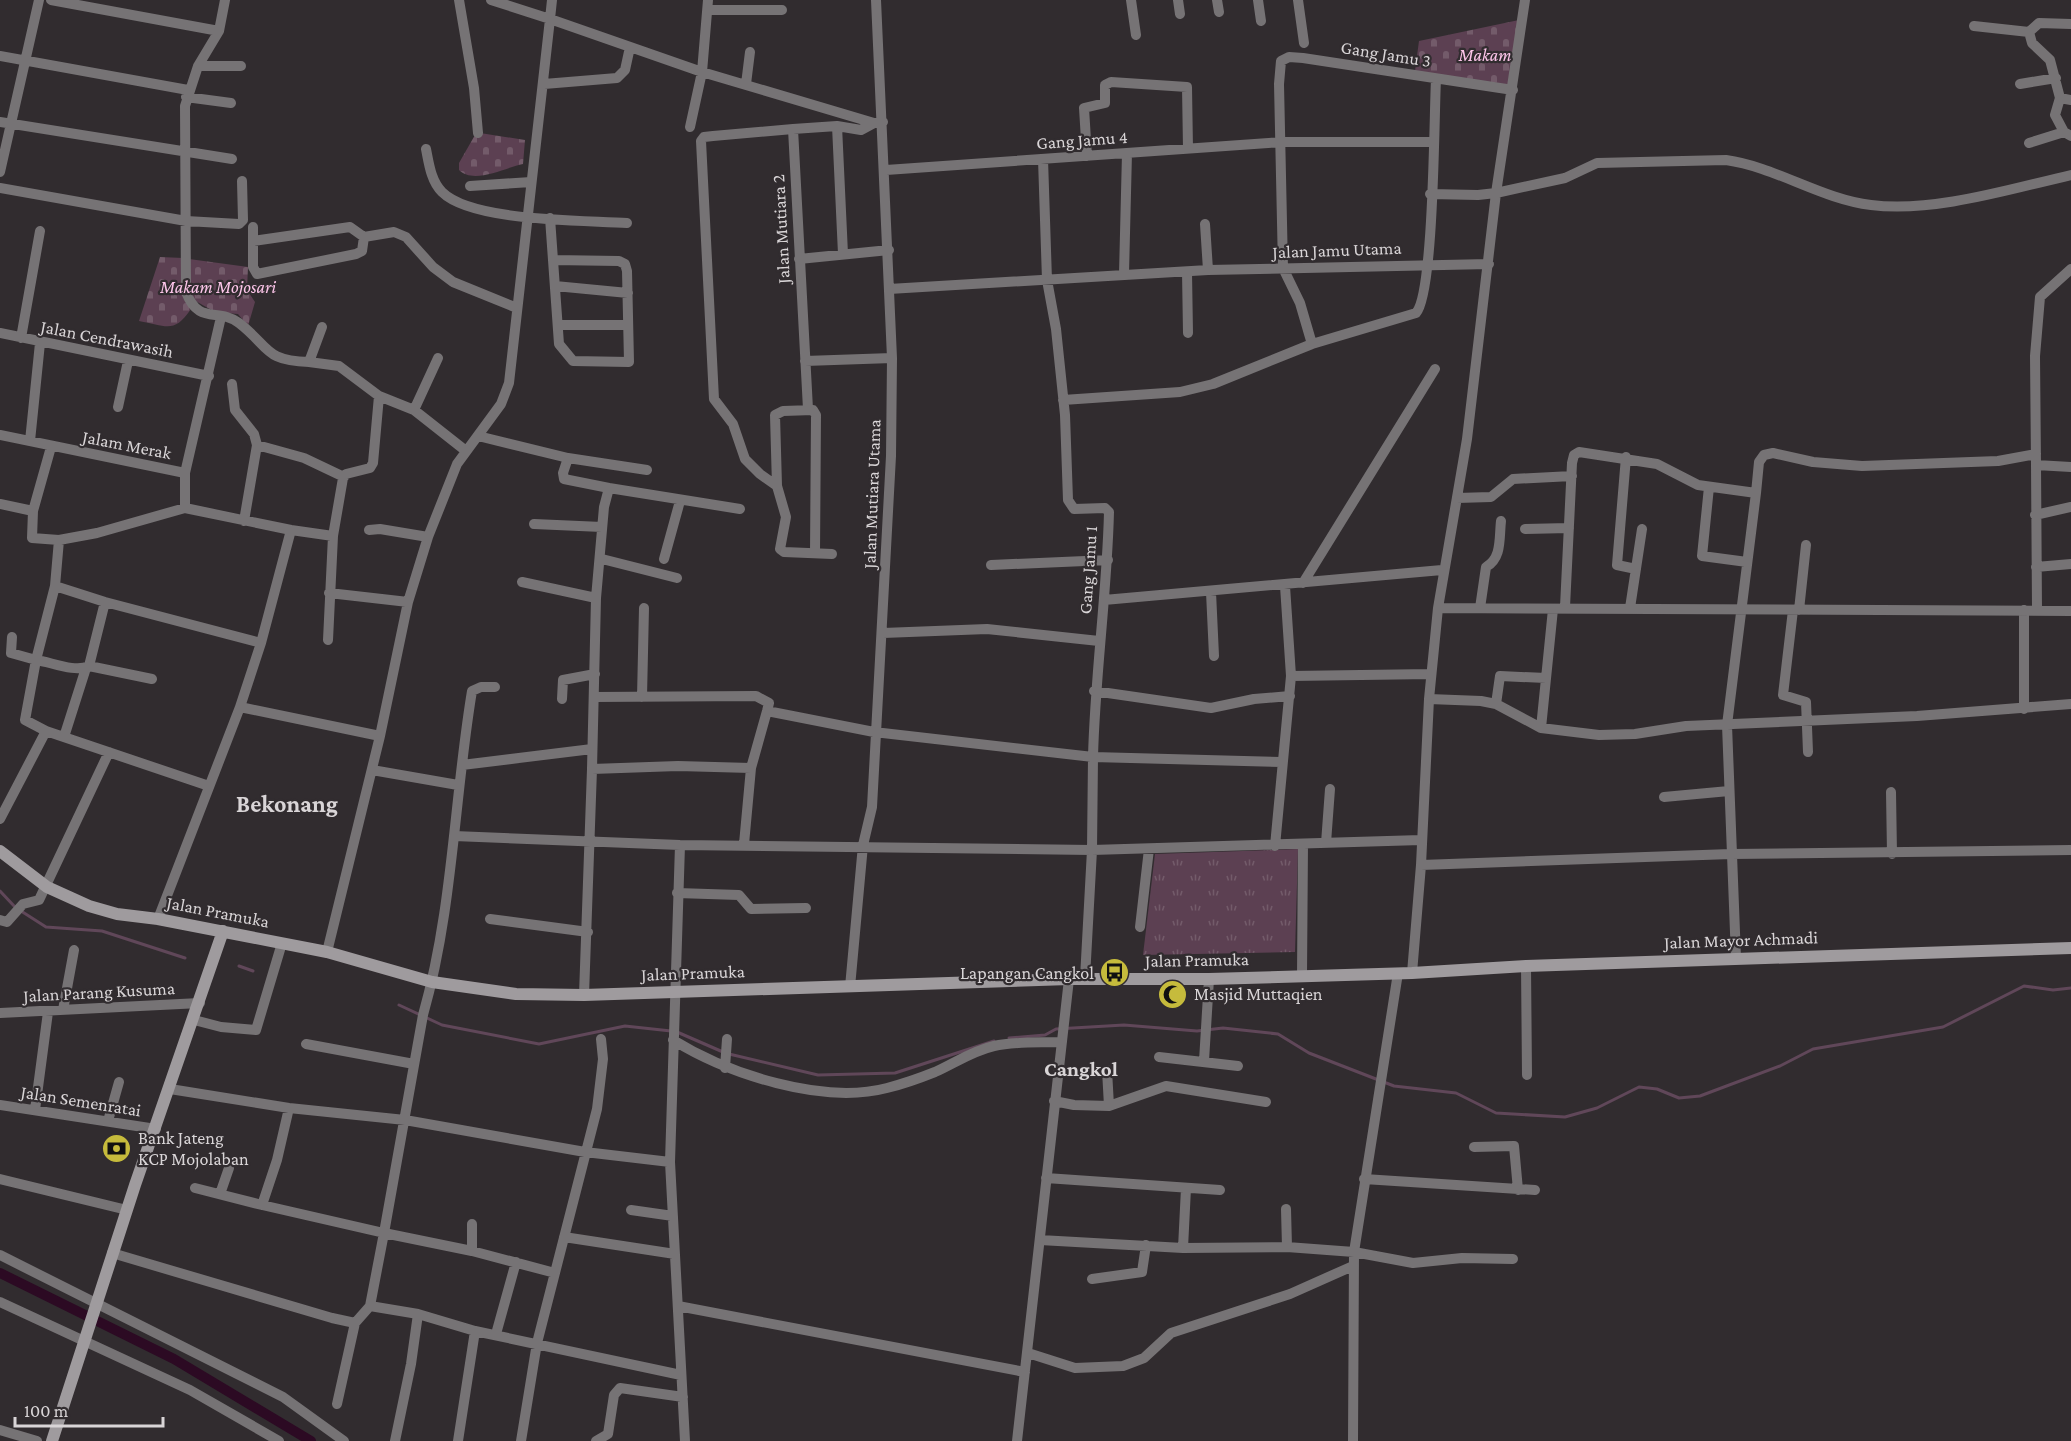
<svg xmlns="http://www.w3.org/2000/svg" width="2071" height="1441" font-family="'Crimson Pro',serif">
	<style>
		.grass { fill: url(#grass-tufts) }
		.cemetery { fill: url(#cemetery-stones) }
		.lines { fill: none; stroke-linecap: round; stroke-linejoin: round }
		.stream { stroke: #604759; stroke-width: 3 }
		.canal { stroke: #2c0a23; stroke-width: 10 }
		.minor { stroke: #767375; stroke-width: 10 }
		.secondary { stroke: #9f9b9e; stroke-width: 12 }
		.labels { text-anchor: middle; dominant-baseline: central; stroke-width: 4.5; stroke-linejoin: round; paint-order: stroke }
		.street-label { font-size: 18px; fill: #d9d5d7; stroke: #312c2f }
		.park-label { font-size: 18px; font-style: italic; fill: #fdc6ea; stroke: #312c2f }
		.poi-label { font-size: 18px; fill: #d9d5d7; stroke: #312c2f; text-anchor: start }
		.quarter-label { font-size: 21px; font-weight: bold; fill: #d9d5d7; stroke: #312c2f }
		.district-label { font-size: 24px; font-weight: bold; fill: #d9d5d7; stroke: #312c2f }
	</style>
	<defs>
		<pattern id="grass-tufts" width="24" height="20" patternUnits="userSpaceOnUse" patternTransform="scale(1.5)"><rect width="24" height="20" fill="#5c4052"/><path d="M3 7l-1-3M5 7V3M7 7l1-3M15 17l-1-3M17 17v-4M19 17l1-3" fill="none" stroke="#735b6a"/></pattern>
		<pattern id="cemetery-stones" width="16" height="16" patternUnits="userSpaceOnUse" patternTransform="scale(1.5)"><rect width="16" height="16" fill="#5c4052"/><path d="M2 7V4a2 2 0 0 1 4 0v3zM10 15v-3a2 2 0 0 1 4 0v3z" fill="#735b6a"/></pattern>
	</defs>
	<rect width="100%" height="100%" fill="#312c2f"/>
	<path class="grass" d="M1298,849L1295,952L1143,955L1155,854Z"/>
	<path class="cemetery" d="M1519,20L1510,86L1415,71L1419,41Z
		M480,133L525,140L523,164C506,167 474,185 459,170V163L475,135Z
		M160,257L183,258L181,288L191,309C174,334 167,326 139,321Z
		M189,259L248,267L247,290L255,302L248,326L238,314L215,312L192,299L188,276Z"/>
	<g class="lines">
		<path class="stream" d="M0,891L15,907
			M21,911L46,927L102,931L185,958
			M239,966L253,971
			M399,1005L442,1025L539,1044L625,1026L671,1031
			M677,1032L723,1052
			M1009,1038L1045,1035L1056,1029L1124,1025L1197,1031L1223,1028L1278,1034L1309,1053L1394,1086L1456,1093L1496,1113L1565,1117L1597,1108L1639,1087L1657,1089L1679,1098L1700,1096L1780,1066L1813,1049L1943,1027L2024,986L2053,990L2071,988
			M729,1054L818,1075L895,1073L994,1041"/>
		<path class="canal" d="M0,1273L174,1359L311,1441"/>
		<path class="minor" d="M51,0L219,31
			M225,0L219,31L198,66L185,106L186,292C199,326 218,307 239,323C270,347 264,361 309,362
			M459,0L474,88L478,133
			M491,0L550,19L552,0
			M1131,0L1136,35
			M1178,0L1180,14
			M1217,0L1219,12
			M1258,0L1261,21
			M1298,0L1304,43
			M708,10H782
			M1974,26L2029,32L2032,43L2050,60L2060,98L2071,100
			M2029,32L2039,23L2071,24
			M0,56L188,90
			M198,66H241
			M544,84L617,78L625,70L630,47
			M746,84L750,52
			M2020,84L2056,78
			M186,97L231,103
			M2060,98L2055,115L2064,132L2071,136
			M0,122L232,159
			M837,126L843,254
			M690,127L702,72L708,0
			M793,129L713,136L704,137L701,141L714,399L733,424L745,459L760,474L777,486L786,517L780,549L784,552L832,554
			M2029,143L2064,132
			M426,149C429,164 431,181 442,192C472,222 584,220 627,223
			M1087,156L1084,108L1105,103V85L1111,82L1187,87L1188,149
			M1043,159L1047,280L1056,329L1065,415L1068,500L1074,509L1105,508L1109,512C1107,594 1095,675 1093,757L1281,762
			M886,170L1281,142H1433
			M0,172L39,0
			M470,186L531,182
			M0,188L186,221L239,224L243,220L242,181
			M1430,194L1478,195L1496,193L1565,178L1597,163L1726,160C1776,167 1821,199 1871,205C1933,213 2010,189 2071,175
			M550,218L559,344L573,361L629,362L627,271L625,264L619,261L553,260
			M1205,224L1208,270
			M253,227V267L257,274L356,254L362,251L364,237
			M253,241L350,227L364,237L394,232L406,237L433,267L453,282L517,308
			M799,259L889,250
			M2071,269L2040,297L2035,356L2036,465L2071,467
			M1187,272L1188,333
			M1124,274L1127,153
			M555,286L628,293
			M889,289L1208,270L1489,264
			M558,325H628
			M322,327L309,362L339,366L379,396L373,463L370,468L346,474L343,478L333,536L328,640
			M0,333L209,376
			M21,338L40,231
			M1312,344L1300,303L1283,268L1279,84L1281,61L1289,57L1303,58L1513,90
			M805,361L892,358
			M232,384L235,410L254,434L257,445L244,521
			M379,396L414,410L466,451
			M1063,400L1180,392L1213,384L1312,344L1416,313C1434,294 1434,116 1436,79
			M118,407L128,361
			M808,409L793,129L837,126L861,130L874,123
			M414,410L438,358
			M0,435L185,473L221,317
			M478,436L568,458L563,473L564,479L609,488
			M30,441L40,343
			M257,445L304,458L344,477
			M1626,457L1617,565L1636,569
			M568,458L647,470
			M2036,465L2037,609
			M777,486L775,415L783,411L813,410L816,415L815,553
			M1709,487L1702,556L1747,562
			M1756,493L1759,462L1764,455L1773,453L1813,462L1862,466L1998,461L2036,454
			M1457,498L1491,497L1513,479L1572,476
			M0,504L33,511L51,447
			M33,511L32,538L59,540
			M2035,515L2071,507
			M534,524L602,527
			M1525,529L1569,528
			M291,530L333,536
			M369,530L380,529L428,537
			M602,559L677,578
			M664,559L680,501
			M991,565L1108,560
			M2036,567L2071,564
			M522,582L596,598
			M1303,583L1435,369
			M55,586L105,602L261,643L291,530L185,508V473
			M1211,592L1214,656
			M329,593L408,602
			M1104,600L1442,570
			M105,602L89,666C75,673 51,662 36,660L25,720L46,731L209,786
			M1565,607L1572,463L1574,455L1579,452L1657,464L1698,485L1756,493L1727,725L1736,958
			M1438,608L2071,611
			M1480,608L1486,567C1502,558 1499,539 1501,521
			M1630,608L1642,529
			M1793,610L1783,695L1806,702L1808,752
			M1799,610L1806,545
			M883,633L987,629L1099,641
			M12,637L11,653L36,660L55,586L59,540L97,533L185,508
			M261,643L240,707L380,736
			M89,666L152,679
			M1291,676L1431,674
			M495,687H481L472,691C454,799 453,910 423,1015L384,1233L472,1251L555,1273
			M1094,691L1211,708L1254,699L1290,696
			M594,697L756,696L769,703L767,711L751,768
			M642,697L644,608
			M562,699L563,680L595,674
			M1429,699L1481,701L1496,704L1541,728L1599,735L1635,734L1686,726L1917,716L2071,704
			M1496,704L1500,676L1546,678
			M2024,709V610
			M767,711L874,732L1093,757L1092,850L1085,978
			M1541,728L1553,609
			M64,737L86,668
			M462,765L592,749
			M592,769L596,598L604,507L609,488L740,509
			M372,770L458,785
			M1891,792L1892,854
			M1664,797L1729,791
			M0,819L46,731
			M454,836L680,845L1092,850L1421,840
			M1326,843L1330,789
			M680,845L670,1162L685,1441
			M1275,846L1291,676L1285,586
			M1421,865L1731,854L2071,850
			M677,893L739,895L751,909L806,908
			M158,919L240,707
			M490,919L588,932
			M0,920L7,922L23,904L39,900L109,752
			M1140,927L1149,849
			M327,952L380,736L408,602L428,537L457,464L501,404L509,383L550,19L702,72L874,123L883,122
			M1526,966L1527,1075
			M1412,973L1421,865L1429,699L1438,608L1467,439L1496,193L1525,0
			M1302,975L1303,844
			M850,987L863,845L872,807L891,456L892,358L876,0
			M584,995L592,769L678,766L751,768L744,844
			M63,1010L74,950
			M0,1013L200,1003
			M194,1020L221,1027L256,1030L282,943
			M673,1040C728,1074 823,1105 887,1088C903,1084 920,1078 935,1072C955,1063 972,1051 994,1046C1016,1041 1040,1043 1062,1042
			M306,1044L414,1064
			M1159,1057L1238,1066
			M1204,1061L1209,979
			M725,1068L727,1039
			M1107,1070L1109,1106
			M170,1089L289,1108L405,1120L585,1152L670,1162
			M1054,1101L1074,1105L1109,1106L1166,1086L1266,1102
			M0,1105L156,1129
			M35,1110L48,1012
			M108,1121L119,1082
			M1474,1147L1514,1146L1518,1190
			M1046,1178L1220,1190
			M0,1179L127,1210
			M1364,1179L1535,1190
			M195,1188L262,1205
			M220,1194L229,1168
			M1286,1209L1287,1247
			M631,1210L673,1216
			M564,1237L675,1254
			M1040,1240L1183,1248L1287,1247L1354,1252L1413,1263L1462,1258L1513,1259
			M1183,1248L1186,1188
			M472,1251V1224
			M112,1253L332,1318L355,1323L370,1306L384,1233L262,1205L277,1160L289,1108
			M0,1255L283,1397L344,1441
			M1092,1279L1142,1272L1146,1245
			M0,1302L190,1390L279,1441
			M370,1306L418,1314L475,1331L681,1375
			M678,1306L1025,1372
			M496,1334L516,1262
			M1028,1353L1075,1368L1123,1366L1144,1358L1171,1333L1290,1294L1353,1266
			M337,1404L355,1323
			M0,1430L37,1441
			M395,1441L411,1364L418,1314
			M458,1441L475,1331
			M521,1441L537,1343L597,1109L603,1059L601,1039
			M596,1441L608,1434L614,1395L620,1388L683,1397
			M1017,1441L1069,979
			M1353,1441L1354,1252L1398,973"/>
		<path class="secondary" d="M0,851L47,887L89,906L117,914L158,919L327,952L432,982L516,994L584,995L1069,979H1209L1412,973L1526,966L2071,948
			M52,1441L135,1185L223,931"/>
	</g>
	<defs>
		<symbol id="bus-disc" viewBox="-11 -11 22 22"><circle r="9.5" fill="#c6bb3c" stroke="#312c2f"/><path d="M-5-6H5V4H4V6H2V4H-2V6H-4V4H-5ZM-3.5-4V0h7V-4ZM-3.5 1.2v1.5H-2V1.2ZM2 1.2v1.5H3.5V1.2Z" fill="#111"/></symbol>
		<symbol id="mosque-disc" viewBox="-11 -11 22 22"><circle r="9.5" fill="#c6bb3c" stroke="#312c2f"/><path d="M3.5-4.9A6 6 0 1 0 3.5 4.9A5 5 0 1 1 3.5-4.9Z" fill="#111"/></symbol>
		<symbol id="bank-disc" viewBox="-11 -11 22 22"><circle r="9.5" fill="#c6bb3c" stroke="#312c2f"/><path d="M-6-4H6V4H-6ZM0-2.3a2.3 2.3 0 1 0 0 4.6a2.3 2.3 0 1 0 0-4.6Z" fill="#111"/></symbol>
	</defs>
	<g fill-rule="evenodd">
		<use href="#bus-disc" x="1098" y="956" width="33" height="33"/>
		<use href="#mosque-disc" x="1156" y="978" width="33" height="33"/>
		<use href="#bank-disc" x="100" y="1132" width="33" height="33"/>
	</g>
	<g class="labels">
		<g class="street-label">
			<text transform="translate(1386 54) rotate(9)">Gang Jamu 3</text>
			<text transform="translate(1082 140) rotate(-4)">Gang Jamu 4</text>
			<text transform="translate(781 229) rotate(-93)">Jalan Mutiara 2</text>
			<text transform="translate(1337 250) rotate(-2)">Jalan Jamu Utama</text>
			<text transform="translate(107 339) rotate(11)">Jalan Cendrawasih</text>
			<text transform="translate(127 445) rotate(11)">Jalam Merak</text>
			<text transform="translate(872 494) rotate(-88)">Jalan Mutiara Utama</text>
			<text transform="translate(1088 570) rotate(-86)">Gang Jamu 1</text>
			<text transform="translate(218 912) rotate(11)">Jalan Pramuka</text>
			<text transform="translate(1741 940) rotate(-2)">Jalan Mayor Achmadi</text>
			<text transform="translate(1197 960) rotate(-1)">Jalan Pramuka</text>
			<text transform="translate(693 973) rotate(-2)">Jalan Pramuka</text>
			<text transform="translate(99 992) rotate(-3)">Jalan Parang Kusuma</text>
			<text transform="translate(81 1101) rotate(9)">Jalan Semenratai</text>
		</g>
		<g class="park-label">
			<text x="1485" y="55">Makam</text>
			<text x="218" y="287">Makam Mojosari</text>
		</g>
		<g class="poi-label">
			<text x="1094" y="973" text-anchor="end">Lapangan Cangkol</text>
			<text x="1194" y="994">Masjid Muttaqien</text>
			<text x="138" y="1138">Bank Jateng<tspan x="138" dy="21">KCP Mojolaban</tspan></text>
		</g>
		<g class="quarter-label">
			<text x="1081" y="1069">Cangkol</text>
		</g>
		<g class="district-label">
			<text x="287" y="803">Bekonang</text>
		</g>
	</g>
	<path d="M15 1417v9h148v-9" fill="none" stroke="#d9d5d7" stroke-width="3"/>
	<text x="24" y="1417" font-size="18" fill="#d9d5d7" stroke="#312c2f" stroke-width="4.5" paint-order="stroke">100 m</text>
</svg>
